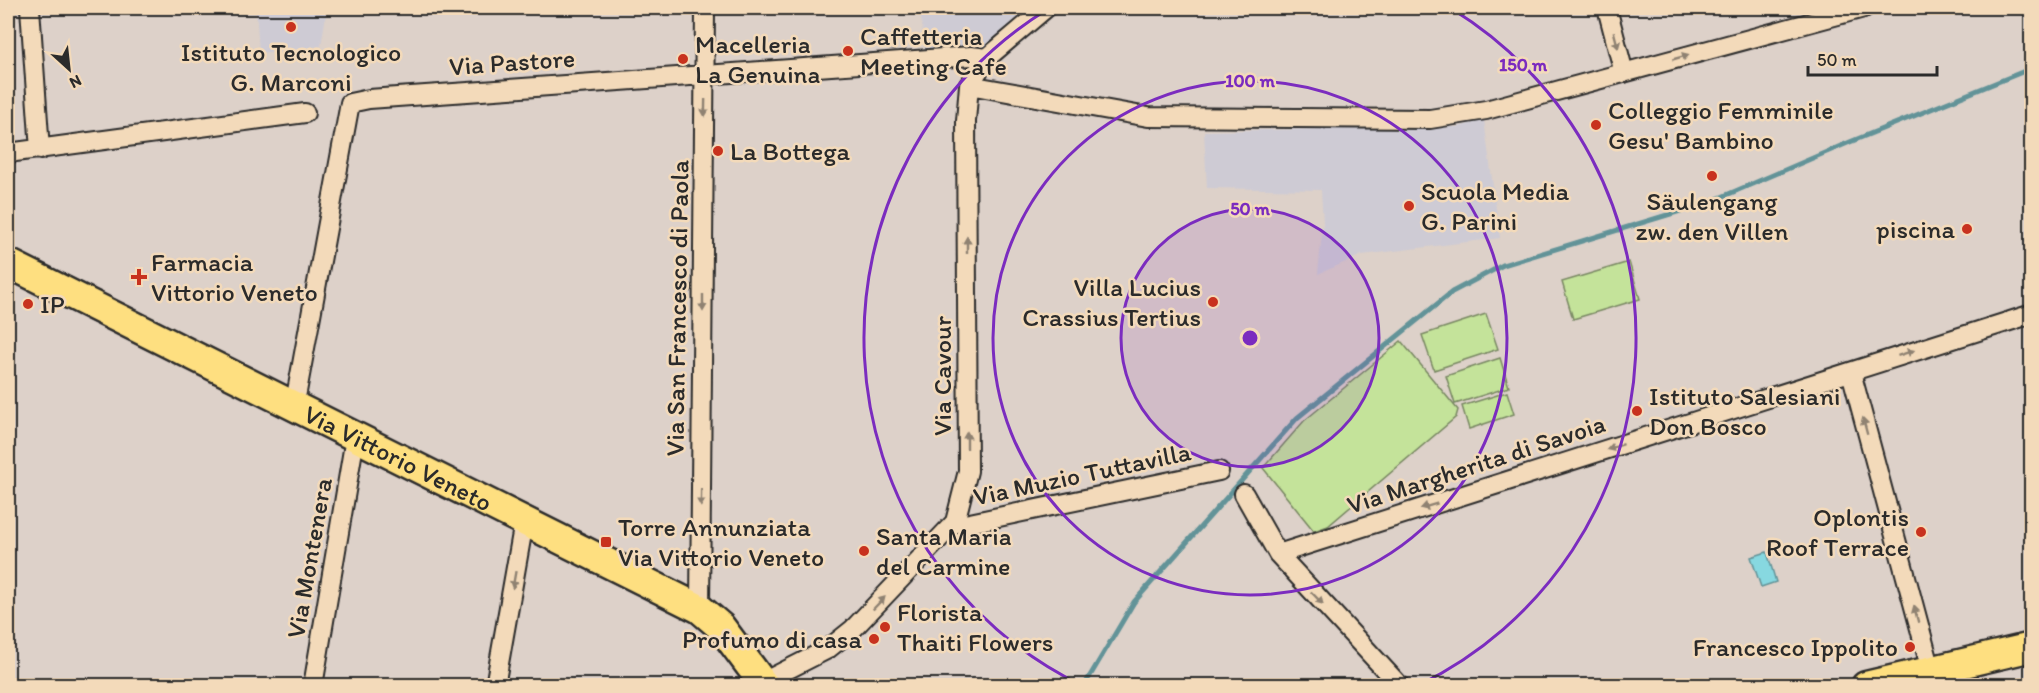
<svg xmlns="http://www.w3.org/2000/svg" width="2039" height="693" font-family="Itim,sans-serif">
	<style>
		.built { fill: #cecbd4 }
		.green { fill: #c4e39a; stroke: #788762; stroke-width: 1.5 }
		.water { fill: #87d8e0; stroke: #629398; stroke-width: 1.5 }
		.lines { fill: none; stroke-linecap: round; stroke-linejoin: round }
		.stream { stroke: #629398; stroke-width: 5 }
		.street-casing { stroke: #2b2b2b; stroke-width: 22 }
		.primary-casing { stroke: #2b2b2b; stroke-width: 33 }
		.street { stroke: #f3daba; stroke-width: 18 }
		.primary { stroke: #fedf80; stroke-width: 28 }
		.oneway { fill: #8f8272 }
		.ring { fill: none; stroke: #7b2cbf; stroke-width: 3 }
		.poi-dot { fill: #c8321e; stroke: #f3daba; stroke-width: 2 }
		.labels { text-anchor: middle; dominant-baseline: central; stroke-width: 5; stroke-linejoin: round; paint-order: stroke }
		.poi-label { font-size: 26px; fill: #2b2b2b; stroke: #f3daba; text-anchor: start }
		.street-label { font-size: 26px; fill: #2b2b2b; stroke: #f3daba }
		.centre { fill: #7b2cbf; stroke: #f3daba; stroke-width: 3 }
		.ring-label { font-size: 18px; text-anchor: middle; font-weight: bold; fill: #7b2cbf; stroke: #f3daba; stroke-width: 5; stroke-linejoin: round; paint-order: stroke }
	</style>
	<rect width="100%" height="100%" fill="#ddd1c9"/>
	<filter id="ink" filterUnits="userSpaceOnUse"><feTurbulence type="fractalNoise" baseFrequency=".0167" numOctaves="2"/><feDisplacementMap in="SourceGraphic" scale="12" xChannelSelector="R" yChannelSelector="G"/><feConvolveMatrix kernelMatrix="1 2 1 2 8 2 1 2 1" color-interpolation-filters="sRGB"/></filter>
	<g filter="url(#ink)">
		<path class="built" d="M256,8H327L321,46L259,53Z
			M920,8H1028L985,47L925,51Z
			M1484,120L1500,238L1362,255L1318,274L1323,223L1321,190L1207,188L1204,131L1458,127Z"/>
		<path class="green" d="M1629,262L1640,299L1573,319L1562,282Z
			M1486,314L1498,349L1434,370L1422,335Z
			M1401,341L1458,410L1456,417L1328,526L1314,531L1263,468L1304,421Z
			M1500,358L1509,387L1455,404L1446,376Z
			M1507,392L1514,414L1469,429L1462,406Z"/>
		<path class="water" d="M1767,552L1776,582L1761,587L1751,557Z"/>
		<g class="lines">
			<path class="stream" d="M1084,686L1134,602L1297,418L1452,292L1503,265L1710,202L1850,142L2032,68"/>
			<defs>
				<path id="street" d="M30,8L40,150
					M1607,8L1624,73
					M969,85L1148,117L1430,119L1486,110L1864,8
					M8,153L305,113
					M1851,372L1931,670L1938,686
					M294,408L350,103L369,99L971,56L987,58
					M1244,494L1278,554L1400,686
					M955,522L965,524L1219,471
					M1278,554L2032,314
					M700,609L705,8
					M313,686L355,438
					M495,686L524,522
					M755,686L828,649L853,629L955,522L968,471L966,121L969,85L987,58L1046,8"/>
				<g id="primary">
					<path id="s1" d="M8,263L700,609L721,627L765,686"/>
					<path d="M1866,686L2032,647"/>
				</g>
			</defs>
			<use href="#street" class="street-casing"/>
			<use href="#primary" class="primary-casing"/>
			<use href="#street" class="street"/>
			<use href="#primary" class="primary"/>
		</g>
		<defs><path id="oneway-solid" d="M-6-.8H1V-3.2L6.5 0L1 3.2V.8H-6Z" transform="scale(1.5)"/></defs>
		<g class="oneway">
			<use href="#oneway-solid" transform="translate(1616 40) rotate(75)"/>
			<use href="#oneway-solid" transform="translate(1681 57) rotate(-16)"/>
			<use href="#oneway-solid" transform="translate(705 108) rotate(91)"/>
			<use href="#oneway-solid" transform="translate(967 245) rotate(-90)"/>
			<use href="#oneway-solid" transform="translate(703 303) rotate(90)"/>
			<use href="#oneway-solid" transform="translate(1906 353) rotate(-18)"/>
			<use href="#oneway-solid" transform="translate(1865 426) rotate(-105)"/>
			<use href="#oneway-solid" transform="translate(967 440) rotate(-90)"/>
			<use href="#oneway-solid" transform="translate(1615 447) rotate(162)"/>
			<use href="#oneway-solid" transform="translate(701 498) rotate(91)"/>
			<use href="#oneway-solid" transform="translate(1429 506) rotate(163)"/>
			<use href="#oneway-solid" transform="translate(514 580) rotate(100)"/>
			<use href="#oneway-solid" transform="translate(1317 598) rotate(46)"/>
			<use href="#oneway-solid" transform="translate(879 603) rotate(-46)"/>
			<use href="#oneway-solid" transform="translate(1916 614) rotate(-105)"/>
		</g>
	</g>
	<circle cx="1250" cy="338" r="129" fill="#7b2cbf" fill-opacity=".12"/>
	<g class="ring">
		<circle cx="1250" cy="338" r="129"/>
		<circle cx="1250" cy="338" r="257"/>
		<path d="M1081 685A386 386 0 0 1 1048 9M1452 9A386 386 0 0 1 1419 685"/>
	</g>
	<g class="poi-dot">
		<circle cx="291" cy="27" r="6"/>
		<circle cx="848" cy="51" r="6"/>
		<circle cx="683" cy="59" r="6"/>
		<circle cx="1596" cy="125" r="6"/>
		<circle cx="718" cy="151" r="6"/>
		<circle cx="1712" cy="176" r="6"/>
		<circle cx="1409" cy="206" r="6"/>
		<circle cx="1967" cy="229" r="6"/>
		<path d="M136 268h6v6h6v6h-6v6h-6v-6h-6v-6h6z"/>
		<circle cx="1213" cy="302" r="6"/>
		<circle cx="28" cy="304" r="6"/>
		<circle cx="1637" cy="411" r="6"/>
		<circle cx="1921" cy="532" r="6"/>
		<rect x="600" y="536" width="12" height="12" rx="3"/>
		<circle cx="864" cy="551" r="6"/>
		<circle cx="885" cy="627" r="6"/>
		<circle cx="874" cy="639" r="6"/>
		<circle cx="1910" cy="647" r="6"/>
	</g>
	<g class="labels">
		<g class="poi-label">
			<text x="860" y="36">Caffetteria<tspan x="860" dy="30">Meeting Cafe</tspan></text>
			<text x="695" y="44">Macelleria<tspan x="695" dy="30">La Genuina</tspan></text>
			<text x="291" y="52" text-anchor="middle">Istituto Tecnologico<tspan x="291" dy="30">G. Marconi</tspan></text>
			<text x="1608" y="110">Colleggio Femminile<tspan x="1608" dy="30">Gesu' Bambino</tspan></text>
			<text x="730" y="151">La Bottega</text>
			<text x="1421" y="191">Scuola Media<tspan x="1421" dy="30">G. Parini</tspan></text>
			<text x="1712" y="201" text-anchor="middle">Säulengang<tspan x="1712" dy="30">zw. den Villen</tspan></text>
			<text x="1955" y="229" text-anchor="end">piscina</text>
			<text x="151" y="262">Farmacia<tspan x="151" dy="30">Vittorio Veneto</tspan></text>
			<text x="1201" y="287" text-anchor="end">Villa Lucius<tspan x="1201" dy="30">Crassius Tertius</tspan></text>
			<text x="40" y="304">IP</text>
			<text x="1649" y="396">Istituto Salesiani<tspan x="1649" dy="30">Don Bosco</tspan></text>
			<text x="1909" y="517" text-anchor="end">Oplontis<tspan x="1909" dy="30">Roof Terrace</tspan></text>
			<text x="618" y="527">Torre Annunziata<tspan x="618" dy="30">Via Vittorio Veneto</tspan></text>
			<text x="876" y="536">Santa Maria<tspan x="876" dy="30">del Carmine</tspan></text>
			<text x="897" y="612">Florista<tspan x="897" dy="30">Thaiti Flowers</tspan></text>
			<text x="862" y="639" text-anchor="end">Profumo di casa</text>
			<text x="1898" y="647" text-anchor="end">Francesco Ippolito</text>
		</g>
		<g class="street-label">
			<text transform="translate(512 62) rotate(-4)">Via Pastore</text>
			<text transform="translate(677 308) rotate(-89)">Via San Francesco di Paola</text>
			<text transform="translate(942 376) rotate(-90)">Via Cavour</text>
			<text stroke="none"><textPath href="#s1" startOffset="436">Via Vittorio Veneto</textPath></text>
			<text transform="translate(1476 464) rotate(-18)">Via Margherita di Savoia</text>
			<text transform="translate(1082 474) rotate(-12)">Via Muzio Tuttavilla</text>
			<text transform="translate(309 558) rotate(-80)">Via Montenera</text>
		</g>
	</g>
	<circle cx="1250" cy="338" r="9" class="centre"/>
	<g class="ring-label">
		<text x="1523" y="71">150 m</text>
		<text x="1250" y="87">100 m</text>
		<text x="1250" y="215">50 m</text>
	</g>
	<rect width="2039" height="693" fill="none" stroke="#f3daba" stroke-width="30"/>
	<rect x="15" y="15" width="2009" height="663" fill="none" stroke="#2b2b2b" stroke-width="2" filter="url(#ink)"/>
	<g transform="translate(69 69) rotate(153)" stroke="#f3daba" stroke-width="4.5" paint-order="stroke">
	<path d="M0-4.5L10 22L0 15L-10 22Z" fill="#2b2b2b"/>
	<text y="-9" font-size="16" font-weight="bold" text-anchor="middle" fill="#2b2b2b">N</text>
	</g>
	<path d="M1808 66v9h129v-9" fill="none" stroke="#2b2b2b" stroke-width="3"/>
	<text x="1817" y="66" font-size="18" fill="#2b2b2b" stroke="#f3daba" stroke-width="4.5" paint-order="stroke">50 m</text>
</svg>
